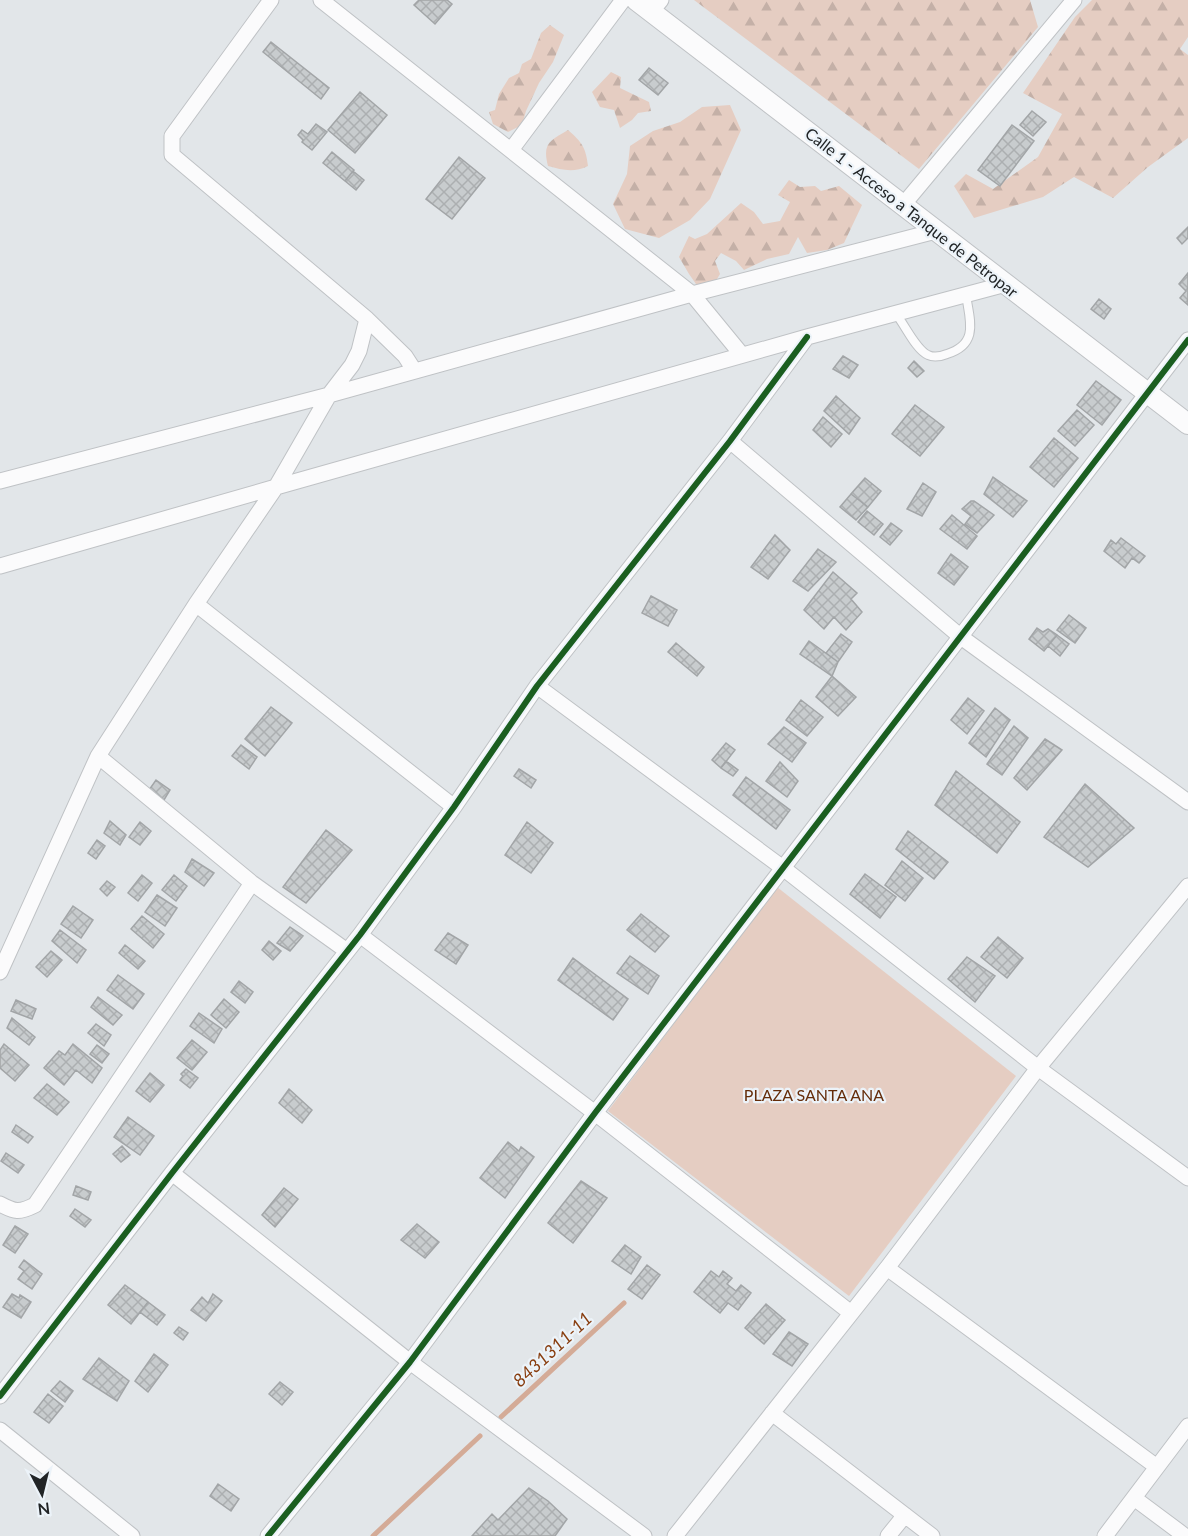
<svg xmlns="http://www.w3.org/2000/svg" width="1188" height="1536" font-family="Lato,sans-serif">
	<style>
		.green { fill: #e5cdc2 }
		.forest { fill: url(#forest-firs) }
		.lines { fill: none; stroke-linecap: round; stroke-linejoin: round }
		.stream { stroke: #d4ab97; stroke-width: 5 }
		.building { fill: url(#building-cross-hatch); stroke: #a2a5a7; stroke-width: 1.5 }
		.service-casing { stroke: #bfc2c5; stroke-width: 10 }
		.minor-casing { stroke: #bfc2c5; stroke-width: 17 }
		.tertiary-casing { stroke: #bfc2c5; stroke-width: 22 }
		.service { stroke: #fbfbfc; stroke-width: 8 }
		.minor { stroke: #fbfbfc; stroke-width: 15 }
		.tertiary { stroke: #fbfbfc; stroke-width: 20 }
		.cycleway-casing { stroke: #ecf3f9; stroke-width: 10 }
		.cycleway { stroke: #1b5e20; stroke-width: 6 }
		.labels { text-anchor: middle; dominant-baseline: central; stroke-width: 4.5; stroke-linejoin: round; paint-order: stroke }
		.street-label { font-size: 16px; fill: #212426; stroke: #ecf3f9 }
		.park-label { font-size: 16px; fill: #652d0a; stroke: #ecf3f9 }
		.water-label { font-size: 18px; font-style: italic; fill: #883e10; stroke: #ecf3f9 }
	</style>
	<defs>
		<pattern id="forest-firs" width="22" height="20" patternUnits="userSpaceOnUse" patternTransform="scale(1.5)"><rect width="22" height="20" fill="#e5cdc2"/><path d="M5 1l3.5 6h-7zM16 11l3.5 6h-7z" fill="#c4b0a7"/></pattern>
		<pattern id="building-cross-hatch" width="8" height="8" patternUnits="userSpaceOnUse" patternTransform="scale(1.5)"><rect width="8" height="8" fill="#c8ccce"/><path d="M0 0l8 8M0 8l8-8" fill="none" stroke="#acafb1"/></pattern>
	</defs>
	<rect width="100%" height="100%" fill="#e2e6e9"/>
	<path class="green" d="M777,887L1016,1076L849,1296L608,1111Z"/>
	<path class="forest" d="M694,0H1030L1038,27L919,169Z
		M1092,0H1188V37L1180,49L1188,55V138L1148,167L1113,198L1074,177L1043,197L974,218L954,186L966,174L993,189L1038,157L1062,114L1023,93L1075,17Z
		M550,25L564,35L553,62L539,83L526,111L522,125L508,132L493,124L489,112L495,110L499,94L509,78L519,73L522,64L531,59L541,33Z
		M611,72L621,77L620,88L649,102L651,111L638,113L632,120L620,128L614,110L600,107L592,92Z
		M730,105L741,130L710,199L690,220L659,238L625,229L613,204L627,174L630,146L653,131L680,122L702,107Z
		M568,130C582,142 586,148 588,166C574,173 562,170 548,166C542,143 550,141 568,130Z
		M789,180L800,187L815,186L821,191L839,186L862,205L844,243L827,250L807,253L798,237L789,254L767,259L744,270L736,261L721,253L715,261L720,274L714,284H696L689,274L679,257L689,236L695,239L707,234L741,203L754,212L763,224L780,221L790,202L778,195Z"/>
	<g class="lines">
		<path class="stream" d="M501,1417L624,1303
			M373,1536L480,1436"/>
	</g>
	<path class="building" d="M419,0H447L452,4L435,24L414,5Z
		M271,42L329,88L321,99L263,52Z
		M649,68L668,83L658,95L639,80Z
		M360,92L387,115L355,153L328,130Z
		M1032,111L1046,122L1033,136L1020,125Z
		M316,124L327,132L312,150L302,142L303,140L298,135L302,130L308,134Z
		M1012,125L1034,141L1000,186L978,170Z
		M332,152L354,170L345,181L323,163Z
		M459,157L485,178L452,219L426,199Z
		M353,171L364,180L356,190L345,181Z
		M1188,227V238L1182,244L1177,238Z
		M1188,273V305L1180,298L1186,291L1179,284Z
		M1099,299L1111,309L1104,319L1091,309Z
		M843,356L858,365L849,378L833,369Z
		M914,361L924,371L917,377L908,368Z
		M1096,381L1121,400L1102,425L1077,405Z
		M836,396L860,418L849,434L824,411Z
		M915,405L944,427L920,456L892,434Z
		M1077,410L1094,425L1075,446L1058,431Z
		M823,417L842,434L831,447L813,430Z
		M1054,438L1078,458L1054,487L1030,467Z
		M993,477L1027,501L1013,517L984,494Z
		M865,478L881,491L868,507L851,494Z
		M923,483L936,492L922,516L907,509Z
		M851,494L868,507L856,520L840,507Z
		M971,501H974L994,515L977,533L965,524L971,516L962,509Z
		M867,511L883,524L874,535L858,522Z
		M952,515L977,536L967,549L940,529Z
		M891,523L902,531L890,545L880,537Z
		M775,535L790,550L768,579L751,567Z
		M1121,538L1145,556L1139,563L1132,558L1125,568L1104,551L1111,540L1116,544Z
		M818,549L836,562L808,591L793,581Z
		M951,554L968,567L954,585L938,573Z
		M833,572L857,593L851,599L862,612L846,630L834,617L824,629L804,610Z
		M651,596L677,610L668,626L642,613Z
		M1069,615L1086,628L1075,643L1057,630Z
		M1037,628L1043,632L1048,629L1057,635L1044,651L1029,639Z
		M841,634L852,642L838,662L826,653Z
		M1057,635L1069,644L1060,656L1048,646Z
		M809,641L838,662L832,676L800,654Z
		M676,643L704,667L697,676L668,652Z
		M832,676L856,697L838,716L816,697Z
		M968,698L984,711L967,734L951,720Z
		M801,700L823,717L807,736L786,720Z
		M271,707L292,723L265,756L245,739Z
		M995,708L1010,720L986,757L969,743Z
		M1014,726L1028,738L1002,775L987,764Z
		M784,727L806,743L792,762L768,744Z
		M1045,739L1062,750L1027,790L1014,778Z
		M726,743L735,750L721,768L712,760Z
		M241,745L257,757L249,769L232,756Z
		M726,761L738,770L733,776L721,768Z
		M780,762L798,781L787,797L766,781Z
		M519,769L536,780L531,788L514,776Z
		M956,771L1020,822L997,853L935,805Z
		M746,777L790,810L776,829L733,795Z
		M156,780L170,790L164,800L149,790Z
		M1085,784L1134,828L1088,867L1044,837Z
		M110,821L126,835L120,845L104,833Z
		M140,822L151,831L140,845L129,837Z
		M527,822L553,843L531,873L505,855Z
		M326,830L352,850L306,903L283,887Z
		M908,831L948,862L934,879L896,849Z
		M97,840L105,846L96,859L88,853Z
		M192,859L214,873L204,886L185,872Z
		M902,861L923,878L905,901L885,885Z
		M865,874L896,897L880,918L850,894Z
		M142,875L152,883L138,901L128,893Z
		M174,875L187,886L176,901L162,890Z
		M107,881L115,887L107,896L100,889Z
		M157,895L177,908L165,926L145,912Z
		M73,906L93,920L81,938L61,924Z
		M641,914L669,936L655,952L627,930Z
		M142,916L164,934L153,948L131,929Z
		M290,927L303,936L290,951L277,943Z
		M60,930L86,950L77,963L52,941Z
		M448,933L468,945L456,964L435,950Z
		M998,937L1023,958L1007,978L981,957Z
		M269,941L281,951L273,960L262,950Z
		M125,945L145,961L138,969L119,953Z
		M51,951L62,960L47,977L36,967Z
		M630,956L659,976L648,994L617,973Z
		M967,957L995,976L975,1002L948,979Z
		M573,958L628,999L613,1020L558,980Z
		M118,975L144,994L133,1009L107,990Z
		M239,981L253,992L245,1003L231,992Z
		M98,997L122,1015L113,1025L91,1007Z
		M224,999L239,1012L226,1028L211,1015Z
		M16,1000L36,1009L32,1019L11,1011Z
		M199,1013L222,1029L214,1043L190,1026Z
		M12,1018L35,1037L29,1045L7,1028Z
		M96,1024L111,1035L104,1046L88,1033Z
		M192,1040L207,1052L192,1070L177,1058Z
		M4,1044L29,1065L15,1081L0,1068V1050Z
		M73,1044L102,1068L92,1083L76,1070L64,1085L44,1068L59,1051L65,1055Z
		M97,1045L109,1054L102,1063L90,1054Z
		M186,1069L198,1078L190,1088L180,1080L183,1076L181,1074Z
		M150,1073L164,1085L150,1102L136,1091Z
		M47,1084L69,1102L57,1115L34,1098Z
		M289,1089L312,1110L302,1123L279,1103Z
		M128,1117L154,1136L140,1155L114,1137Z
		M16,1125L33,1137L28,1143L12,1132Z
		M508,1142L519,1151L521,1147L534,1157L505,1198L480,1178Z
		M122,1146L130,1155L121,1162L113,1154Z
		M6,1153L24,1165L18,1173L1,1161Z
		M581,1181L607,1198L573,1243L548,1223Z
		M76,1186L91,1192L88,1200L73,1195Z
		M284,1188L298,1199L275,1227L262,1215Z
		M75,1209L91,1220L85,1227L70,1216Z
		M417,1224L439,1242L425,1258L401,1240Z
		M15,1226L28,1234L15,1253L3,1245Z
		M625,1245L641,1257L631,1274L612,1261Z
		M24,1260L42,1274L32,1289L18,1279L24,1271L19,1267Z
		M647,1265L660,1275L642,1299L628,1289Z
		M711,1271L719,1277L723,1271L732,1278L727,1284L736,1291L741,1285L751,1293L738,1310L728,1303L720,1313L694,1292Z
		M125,1285L148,1302L131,1324L108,1305Z
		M12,1294L19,1298L20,1295L31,1302L21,1318L3,1307Z
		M213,1294L222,1301L206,1321L191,1310L202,1297L208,1303Z
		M148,1302L165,1315L157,1325L140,1312Z
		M766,1304L785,1320L764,1344L745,1328Z
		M179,1327L188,1333L183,1340L174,1333Z
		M789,1332L808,1344L792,1366L773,1354Z
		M154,1354L168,1365L148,1392L135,1381Z
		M99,1358L129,1381L117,1401L83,1379Z
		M60,1381L73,1391L65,1402L51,1391Z
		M280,1382L293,1392L282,1405L269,1394Z
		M48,1394L63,1406L49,1423L34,1412Z
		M218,1484L239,1499L231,1511L210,1496Z
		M529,1488L548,1501L567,1519L555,1536H472L492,1514L498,1520Z"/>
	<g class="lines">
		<defs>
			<path id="service" d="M896,314C905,325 916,350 928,355C934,358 942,356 947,354C979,344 970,321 966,295"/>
			<path id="minor" d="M271,0L172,136V155L367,319L405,356L414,370
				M321,0L692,294L742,355
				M651,12L661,0
				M511,150L623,0
				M903,205L1074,0
				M730,441L961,637L1188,802
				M0,481L329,395L692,294L936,231
				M0,566L276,487L807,337L1006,284
				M196,604L454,807
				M537,686L783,868L1038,1068L1188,1178
				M98,756L252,883L347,951
				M360,935L595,1113L851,1313
				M0,972L98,756L196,604L276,487L329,395L352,365L359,351L367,319
				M172,1173L410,1362L644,1536
				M0,1204C15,1212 19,1213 35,1205L252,883
				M887,1268L1157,1467
				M0,1396L172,1173L360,935L454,807L537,686L730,441L807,337
				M772,1413L932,1536
				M0,1430L132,1536
				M1134,1498L1185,1536
				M268,1536L410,1362L595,1113L1188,340
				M675,1536L887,1268L1038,1068L1188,886
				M888,1536L905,1515
				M1105,1536L1188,1426"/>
			<path id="tertiary" d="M636,0L1188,424"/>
		</defs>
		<use href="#service" class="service-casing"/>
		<use href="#minor" class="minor-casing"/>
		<use href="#tertiary" class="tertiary-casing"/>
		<use href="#service" class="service"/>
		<use href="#minor" class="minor"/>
		<use href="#tertiary" class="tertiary"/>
		<defs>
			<path id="cycleway" d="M0,1396L172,1173L360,935L454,807L537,686L730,441L807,337
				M268,1536L410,1362L595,1113L1188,340"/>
		</defs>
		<use href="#cycleway" class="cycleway-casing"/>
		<use href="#cycleway" class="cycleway"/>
	</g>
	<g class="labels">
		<g class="street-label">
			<text transform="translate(912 212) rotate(38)">Calle 1 - Acceso a Tanque de Petropar</text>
		</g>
		<g class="park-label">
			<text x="814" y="1094">PLAZA SANTA ANA</text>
		</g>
		<g class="water-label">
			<text transform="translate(552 1349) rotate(-43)">8431311-11</text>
		</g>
	</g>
	<g transform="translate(42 1494) rotate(173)" stroke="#ecf3f9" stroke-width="4.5" paint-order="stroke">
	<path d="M0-4.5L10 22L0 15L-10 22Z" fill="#212426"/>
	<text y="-9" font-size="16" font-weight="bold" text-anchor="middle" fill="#212426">N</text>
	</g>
</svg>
